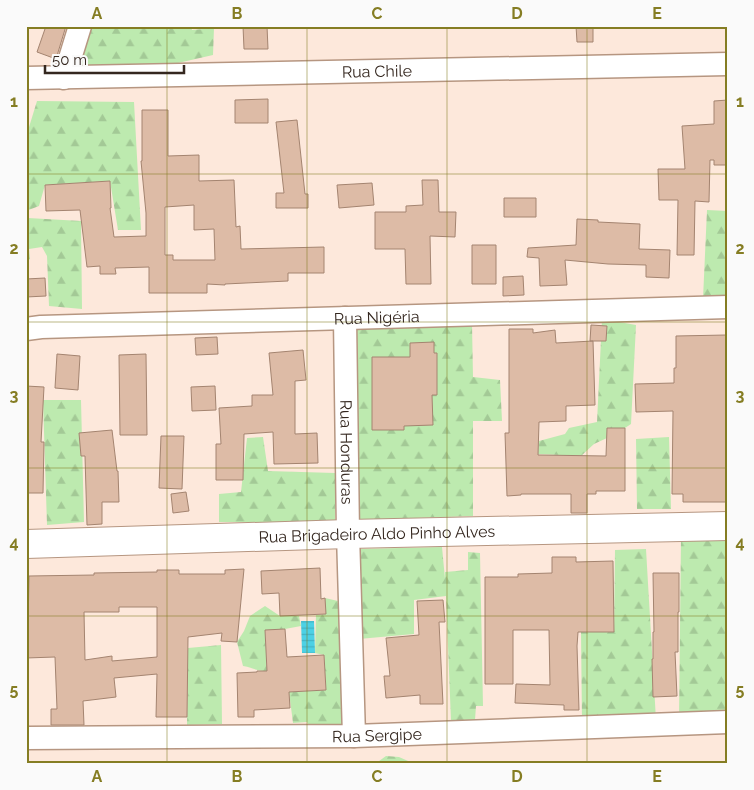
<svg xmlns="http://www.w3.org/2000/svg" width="754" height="790" font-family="Raleway,sans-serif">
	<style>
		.forest { fill: url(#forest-firs) }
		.water { fill: url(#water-rules) }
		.building { fill: #ddbba6; stroke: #a48470; fill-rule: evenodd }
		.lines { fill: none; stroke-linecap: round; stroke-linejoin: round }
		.minor-casing { stroke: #b69681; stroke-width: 25 }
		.tertiary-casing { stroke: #b69681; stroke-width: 30 }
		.minor { stroke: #fff; stroke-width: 22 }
		.tertiary { stroke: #fff; stroke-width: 28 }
		.grid { fill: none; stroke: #857d23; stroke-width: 1; stroke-opacity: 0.55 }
		.labels { text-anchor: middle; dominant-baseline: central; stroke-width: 5; stroke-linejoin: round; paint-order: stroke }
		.street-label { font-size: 16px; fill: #34271f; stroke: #fafafa }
		.neatline { fill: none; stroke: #857d23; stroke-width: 2 }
		.grid-label { font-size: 16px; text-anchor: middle; font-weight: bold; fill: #857d23 }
	</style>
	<defs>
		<pattern id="forest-firs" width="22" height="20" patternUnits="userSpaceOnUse" patternTransform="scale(1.25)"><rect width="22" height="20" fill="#bdeaaf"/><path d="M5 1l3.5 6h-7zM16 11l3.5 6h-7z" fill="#a3c996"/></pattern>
		<pattern id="water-rules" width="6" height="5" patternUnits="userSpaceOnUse" patternTransform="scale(1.25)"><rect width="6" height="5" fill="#4cd1e5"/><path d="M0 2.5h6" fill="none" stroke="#43b3c4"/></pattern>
	</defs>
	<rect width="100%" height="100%" fill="#fde8db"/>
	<path class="forest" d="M87,26H191L192,30L214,28L213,55L156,68L74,67Z
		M37,101L134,102L141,230H118L110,181L45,185L39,206L26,211V137Z
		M707,210L728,211V299H703Z
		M28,218L81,221L82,309L49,306L47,256L42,247L29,249L30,259L26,262V229L28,228Z
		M602,319L636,325L631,424L625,428H607V438L594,444L581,456L538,454L539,441L565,434L569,428L597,422Z
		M472,324L473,377L500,380L502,421H473V516L359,520L357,328Z
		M43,400H81L84,522L47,525Z
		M263,437L268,471L335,473V522H219V494L241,492L247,438Z
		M669,437L671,509H637L636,439Z
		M681,537L728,538V718L679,720Z
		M442,547L445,579V572L468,570V552L480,553L483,706H476L475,720L451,721L446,596L414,600V634L359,639V549Z
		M646,549L656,720L582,723L581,632H614L615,550Z
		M325,598L338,601L347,730H311L307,722L293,723L289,692L326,690L324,655L315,653L316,615L325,614Z
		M265,606L280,616H299L301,626L285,629L265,631L267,671C256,671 254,668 243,666L237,642L244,631L250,616Z
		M221,645L222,724L187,725L188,648Z
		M386,756L399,757L415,764H375Z"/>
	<path class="water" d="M301,621H314L315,653H302Z"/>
	<path class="building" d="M46,26H66L56,59L37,52Z
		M243,26H267L268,49H244Z
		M576,26H593V42H577Z
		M268,99V123H235V100Z
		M728,100V165H714V160H710L709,202L695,201L694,255H677L678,200H659L658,169H685L682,126L714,124V101Z
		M142,110H168V156L199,155V181L234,180L236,227L240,226L241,249L324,247V273H288V281L225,284V285L207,284V293H149V267L115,268L116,274H100V266L87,267L80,210L46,211L45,185L110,181L111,208H110L114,237L146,236V213L141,161H142ZM194,205V230L214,229L215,260H173V255H165V207Z
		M297,120L305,194H308V208H276V193H284L276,122Z
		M422,180H438L439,212H456L455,237L430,236L431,284H406L405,249H375V212H406V206L423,205Z
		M372,183L374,205L339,208L337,185Z
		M504,198H536V217H504Z
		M577,219L598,220V222L640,224L639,249L670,250L669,278L646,277V265L608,264L565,260L567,285L540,286L539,258L527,257L528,248L576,245Z
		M472,245H496V284H472Z
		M523,276L524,295L503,296V277Z
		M45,278L46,296L26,297V279Z
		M591,325L607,326L606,341H590Z
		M509,329H533V333L555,330L556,343L593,341L595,405L566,406V421L539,422L538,455L606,456L607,428H625V491H596V494H587V513H571V494H521V495L507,496L505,433H509Z
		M726,335L728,378V502H683V494H672L673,411L636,412L635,384L674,383V368H676V336Z
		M217,337L218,354L196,355L195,338Z
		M434,342V353H437V395H432L433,425L404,426V430H372V357H410V343Z
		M303,350L306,380L295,381V434L317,433L318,463L274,464L273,432L244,434L243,480H216V444H221L219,408L252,406V395H273L269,353Z
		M57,354L80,356L78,390L55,388Z
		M146,354L147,435H120L119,355Z
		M26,386L44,387L41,442H44L43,493H26Z
		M215,386L216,410L192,411L191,387Z
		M112,430L117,471H118L119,502H102V524L87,525L85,456H81L79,433Z
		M161,436H184L182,489L159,488Z
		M186,492L189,511L173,513L171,494Z
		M552,557H576V562L613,561L614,632H578L577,646L579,710H564V705L515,703L516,684L550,685L549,630H513V684H485V577H518V574L552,573Z
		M320,568L321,599L325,598L326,614L280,616L279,593L262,594L261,571Z
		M244,569L237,642L221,641L222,633L188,637L187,717H156L157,674L114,678L116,697L83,701L84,725H51V709H57L55,657L26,658V627H28L29,576L94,575V573L157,572V570H179V574H225V570ZM119,607H157V657L112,661V656L85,660L84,612H119Z
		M653,573H679V612H678V652H675L677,696L653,697L652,659H653V632H654Z
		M443,600L445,622H439L443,704H420V695L386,698L384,676H390L386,638L419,635L417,601Z
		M285,629L287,657L324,655L326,690L289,692L290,708L254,710V717H238L237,673L257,672V671H267L265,630Z"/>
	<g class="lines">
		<defs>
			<g id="minor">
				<path id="s1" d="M26,78L728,64"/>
				<path d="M64,78L80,26"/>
				<path id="s2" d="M345,318L348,534L354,736"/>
				<path id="s3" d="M26,329L41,327L728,307"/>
				<path id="s4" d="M26,738L354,736L728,722"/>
			</g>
			<g id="tertiary">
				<path id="s5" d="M26,544L348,534L728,526"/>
			</g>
		</defs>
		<use href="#minor" class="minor-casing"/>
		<use href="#tertiary" class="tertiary-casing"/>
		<use href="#minor" class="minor"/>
		<use href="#tertiary" class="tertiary"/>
	</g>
	<path class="grid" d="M167,26V764M307,26V764M447,26V764M587,26V764M26,174H728M26,322H728M26,468H728M26,616H728"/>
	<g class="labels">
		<g class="street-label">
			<text stroke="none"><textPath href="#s1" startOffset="351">Rua Chile</textPath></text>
			<text stroke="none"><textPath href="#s3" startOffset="351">Rua Nigéria</textPath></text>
			<text stroke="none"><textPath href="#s2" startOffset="134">Rua Honduras</textPath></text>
			<text stroke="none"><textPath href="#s5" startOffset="351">Rua Brigadeiro Aldo Pinho Alves</textPath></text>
			<text stroke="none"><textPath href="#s4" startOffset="351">Rua Sergipe</textPath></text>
		</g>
	</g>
	<rect width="754" height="790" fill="none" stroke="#fafafa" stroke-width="55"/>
	<path d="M45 65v8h139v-8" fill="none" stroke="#34271f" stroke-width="2.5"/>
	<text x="52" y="65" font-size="15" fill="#34271f" stroke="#fafafa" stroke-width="4" paint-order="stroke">50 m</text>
	<rect x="28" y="28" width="698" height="734" class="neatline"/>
	<g class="grid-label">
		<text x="97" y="19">A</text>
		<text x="237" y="19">B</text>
		<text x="377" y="19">C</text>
		<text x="517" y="19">D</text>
		<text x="657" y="19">E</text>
		<text x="14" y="107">1</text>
		<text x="740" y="107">1</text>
		<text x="14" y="254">2</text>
		<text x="740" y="254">2</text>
		<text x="14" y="401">3</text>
		<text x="740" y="401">3</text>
		<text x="14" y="548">4</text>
		<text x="740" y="548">4</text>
		<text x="14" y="695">5</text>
		<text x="740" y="695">5</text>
		<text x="97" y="782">A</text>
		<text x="237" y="782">B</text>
		<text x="377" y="782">C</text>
		<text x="517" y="782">D</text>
		<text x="657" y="782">E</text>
	</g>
</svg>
